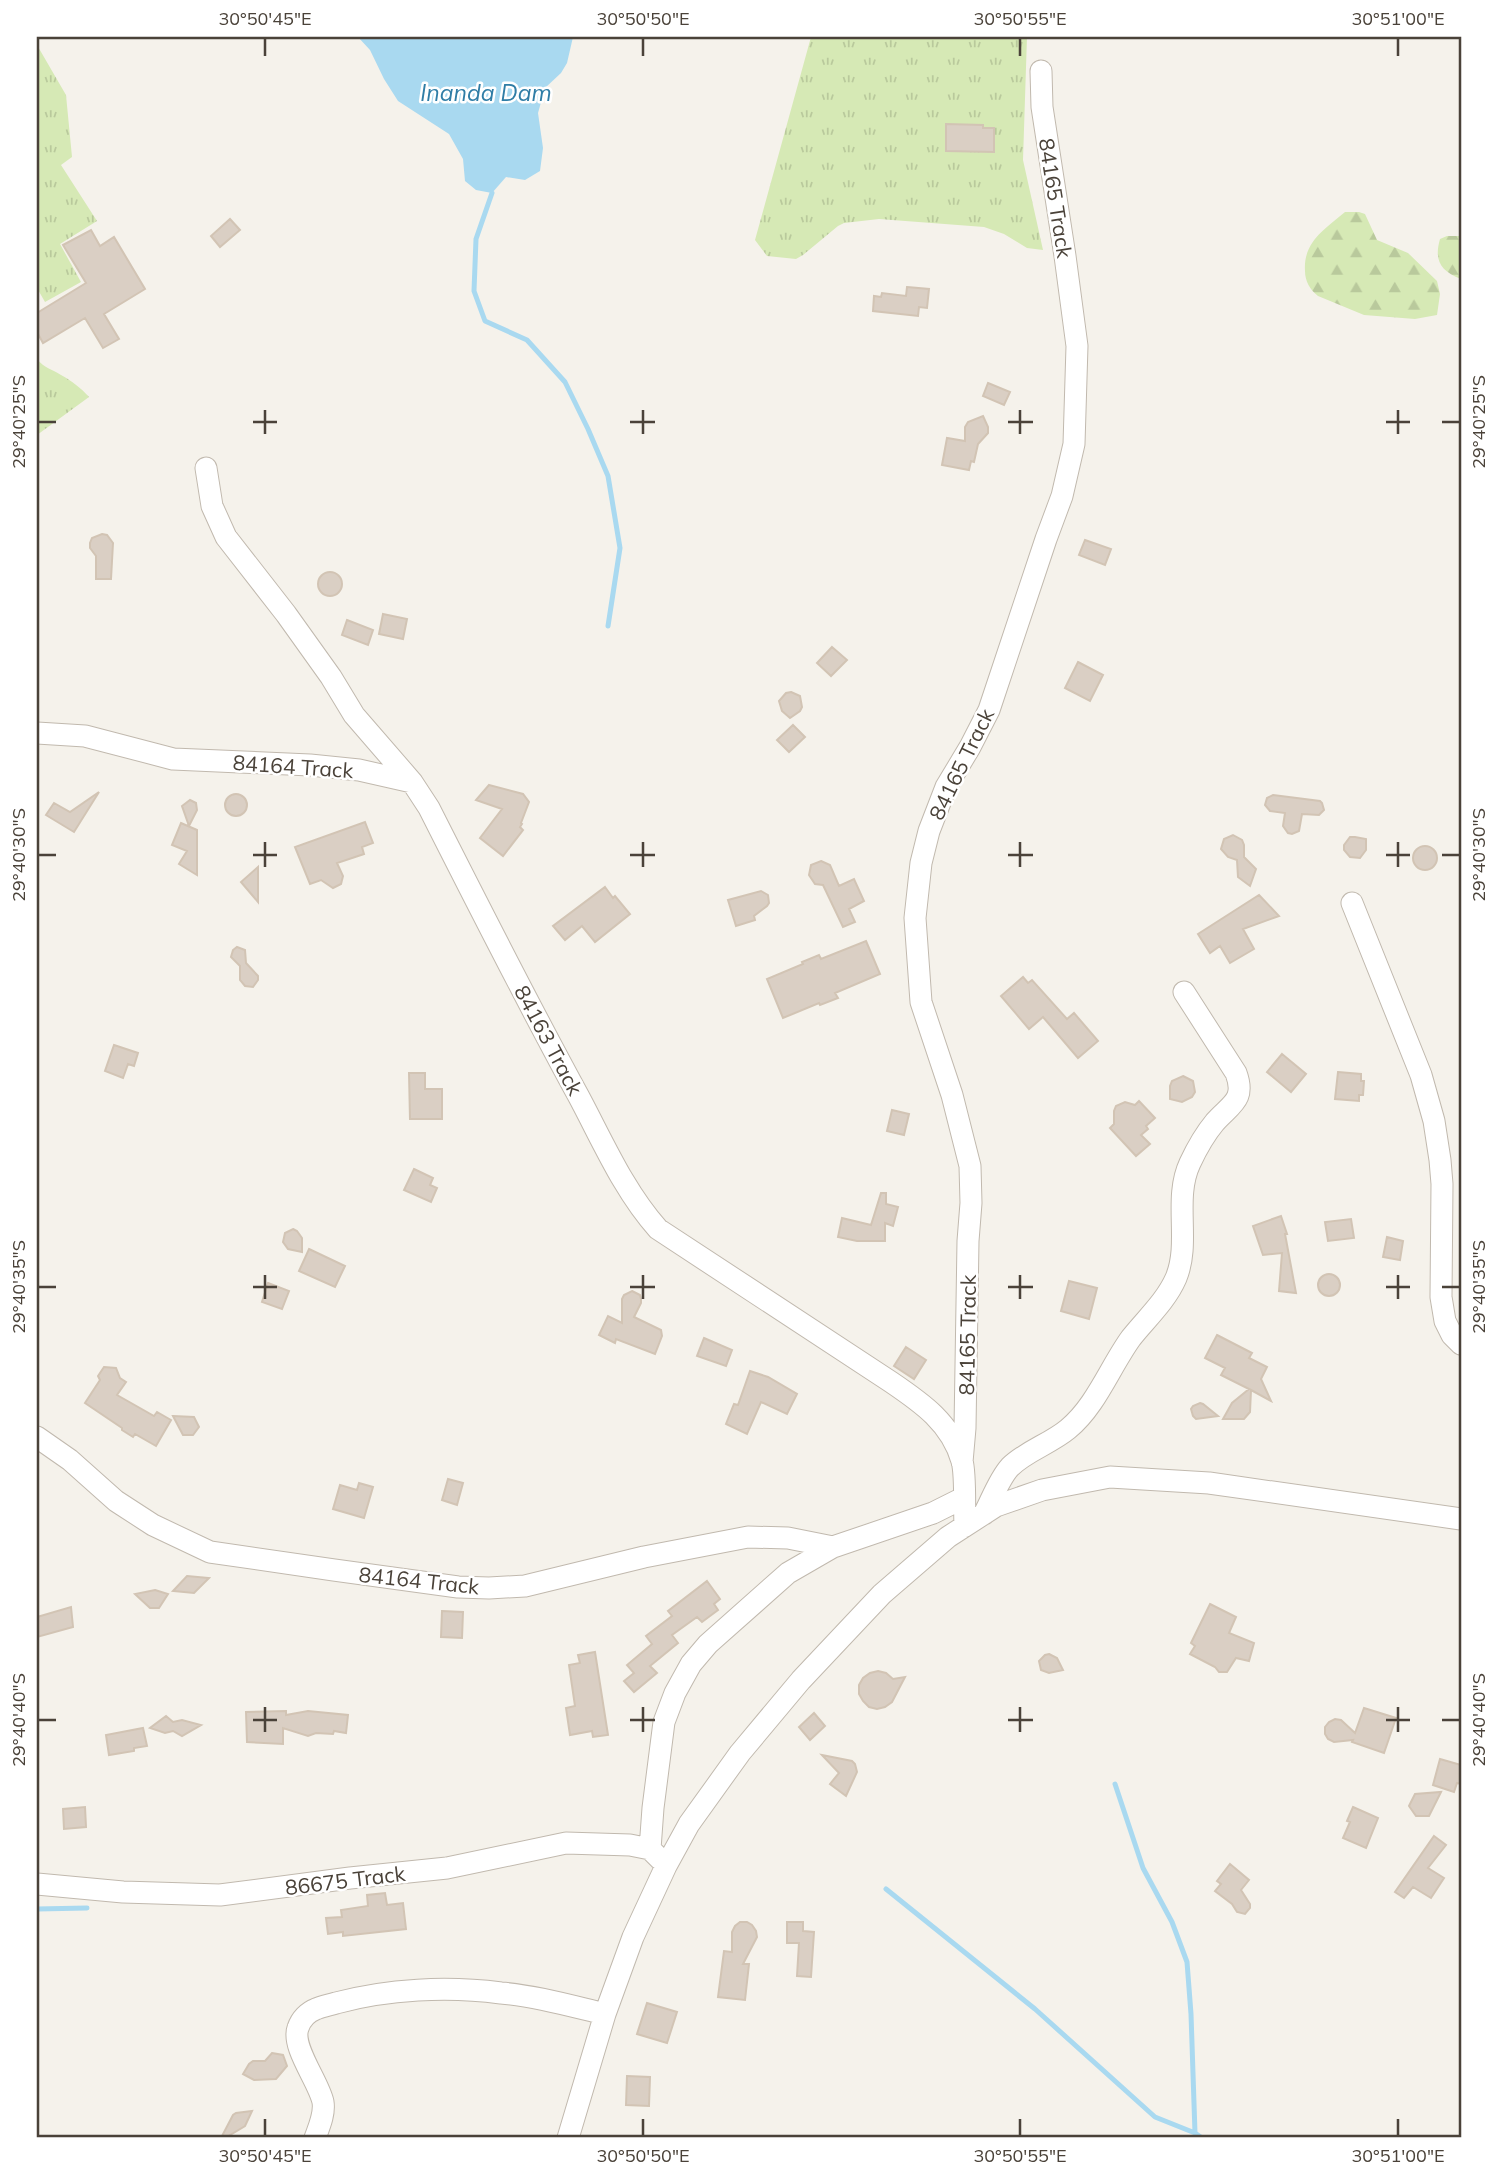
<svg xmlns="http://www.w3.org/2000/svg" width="1498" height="2175" font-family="Mulish,sans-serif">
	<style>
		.grass { fill: url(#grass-tufts) }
		.forest { fill: url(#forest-firs) }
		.water { fill: #a9d9f0 }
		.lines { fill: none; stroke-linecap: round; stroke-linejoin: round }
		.stream { stroke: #a9d9f0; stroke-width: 5 }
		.building { fill: #dacfc4; stroke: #d2c4b4; stroke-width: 2 }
		.street-casing { stroke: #c1b9ae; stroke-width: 23 }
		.street { stroke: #fff; stroke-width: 21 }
		.ticks { fill: none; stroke: #4a4239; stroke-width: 2.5 }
		.labels { text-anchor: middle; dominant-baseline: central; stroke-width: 5; stroke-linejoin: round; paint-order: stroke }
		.street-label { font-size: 21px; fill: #4a4239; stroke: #fff }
		.water-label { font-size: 23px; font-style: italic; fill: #2f7da6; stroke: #fff }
		.neatline { fill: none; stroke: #4a4239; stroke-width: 2.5 }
		.ticks-label { font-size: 18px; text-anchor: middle; fill: #4a4239 }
	</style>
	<defs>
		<pattern id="grass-tufts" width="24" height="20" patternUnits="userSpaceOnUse" patternTransform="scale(1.75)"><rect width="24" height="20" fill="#d6e9b5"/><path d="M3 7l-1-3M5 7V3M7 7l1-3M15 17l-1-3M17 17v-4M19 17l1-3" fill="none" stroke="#b9c99c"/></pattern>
		<pattern id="forest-firs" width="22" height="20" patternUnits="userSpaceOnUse" patternTransform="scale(1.75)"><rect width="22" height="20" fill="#d6e9b5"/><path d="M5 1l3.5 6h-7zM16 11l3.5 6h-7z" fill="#b9c99c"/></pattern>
	</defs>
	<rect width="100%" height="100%" fill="#f5f2eb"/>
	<path class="grass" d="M811,37H1027L1023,160L1043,250L1027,248L1004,234L984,227L879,219L844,223L838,226L803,255L796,259L767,256L755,240Z
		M37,45L66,95L72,157L61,165L97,221L60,244L81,282L45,302L37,288Z
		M37,359C44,368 52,369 61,375C72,381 81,388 89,397L37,435Z"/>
	<path class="forest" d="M1345,212H1359L1365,214L1377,240L1408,253L1437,281L1440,294L1437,315L1415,319L1364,315L1318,296C1310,290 1305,281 1305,271C1303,242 1325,229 1345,212Z
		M1447,236H1461V279C1440,271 1434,260 1440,239Z"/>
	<path class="water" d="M358,37H573L567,63L561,73L545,88L538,113L543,148L540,171L525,180L506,177L492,193L476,190L465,181L463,159L449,134L398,101L384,79L370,50Z"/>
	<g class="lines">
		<path class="stream" d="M492,193L476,239L474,291L485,321L527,340L565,382L588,429L608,476L620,548L608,626
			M1115,1784L1143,1868L1172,1922L1187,1962L1191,2014L1195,2133
			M886,1889L1035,2009L1155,2117L1195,2133L1202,2138
			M37,1909L87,1908"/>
	</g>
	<path class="building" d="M946,124L983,125V128H994V152L946,151Z
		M230,219L240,230L220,247L211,236Z
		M91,230L100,246L114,237L145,289L104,314L119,339L103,348L85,318L43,343L37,332V313L86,283L63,245Z
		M907,287L929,289L927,308L919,307L918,316L873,311L874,296L881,297L882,293L906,296Z
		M988,383L1010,392L1004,405L983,396Z
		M983,416L988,427V433L978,444L974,462L971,461L969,470L942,465L947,438L965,441V427L968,422Z
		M102,534L107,535L113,543L111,579H96V556L90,548V543L92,538Z
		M1085,540L1111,549L1105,565L1079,555Z
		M318 584a12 12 0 1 1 24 0a12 12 0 1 1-24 0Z
		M383,614L407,619L403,639L379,634Z
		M347,620L373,630L368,645L342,635Z
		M832,647L847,660L831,676L817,663Z
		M1078,662L1103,675L1090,701L1065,688Z
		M791,692L800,696L802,707L800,711L790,718L782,711L779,701L786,693Z
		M793,725L805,737L789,752L777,740Z
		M489,785L523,794L529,802L521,823L522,824L520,827L523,830L503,856L480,838L502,809L476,800Z
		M99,792L74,832L46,815L54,803L70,812Z
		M225 805a11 11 0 1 1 22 0a11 11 0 1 1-22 0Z
		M1273,795L1320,801L1322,803L1324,810L1319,815L1302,814L1299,831L1292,834L1288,833L1283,826L1285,813L1270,811L1265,805L1267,798Z
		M190,800L196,803L197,810L189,826L182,806Z
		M365,822L373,843L362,847L364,854L337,863L343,876L341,884L333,888L321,880L310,884L295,847Z
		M181,823L197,830V875L179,864L187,851L172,845Z
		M1233,835L1242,840L1244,845V857L1256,869L1250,886L1238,877L1237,860L1228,857L1221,849L1224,839Z
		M1350,837H1355L1366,839V850L1360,858L1350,857L1344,850V845Z
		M1413 858a12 12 0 1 1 24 0a12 12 0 1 1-24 0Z
		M821,861L830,865L839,886L854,879L864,901L849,909L855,922L843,927L823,885L815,884L809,875L811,865Z
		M258,867V902L241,882Z
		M605,887L613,898L615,896L630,914L595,942L582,926L565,940L553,926Z
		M761,891L768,895L769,903L767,906L754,916L755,920L736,926L728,900Z
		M1259,895L1279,916L1243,929L1254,949L1230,963L1220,946L1210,953L1198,934Z
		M866,941L880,974L835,993L838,998L820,1005L819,1003L783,1018L767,979L803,964L802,962L819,955L821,959Z
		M237,947L245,950L246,963L258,976V980L253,987L245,986L240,980V966L231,957L233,950Z
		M1023,977L1028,983L1032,980L1067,1019L1074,1013L1098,1041L1078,1058L1043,1017L1029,1029L1001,996Z
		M114,1045L138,1053L134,1066L128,1064L123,1078L105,1071Z
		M1282,1054L1306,1074L1291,1092L1267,1072Z
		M1338,1072L1361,1074V1081H1364L1363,1095H1359V1101L1335,1099Z
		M409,1073H425V1089H442V1119H410Z
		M1183,1076L1193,1081L1195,1092L1192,1097L1182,1102L1170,1099V1086L1172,1081Z
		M1139,1101L1155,1118L1146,1126L1148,1129L1141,1135L1150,1144L1136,1156L1110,1128L1114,1124V1111L1116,1106L1125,1102L1135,1105Z
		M892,1110L909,1114L904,1135L887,1131Z
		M414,1169L433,1178L430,1185L437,1188L431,1202L404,1190Z
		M881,1193H886V1204L898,1207L893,1226L885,1223V1241H857L838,1237L842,1218L871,1225Z
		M1281,1216L1287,1234H1285L1296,1293L1279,1291L1282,1253L1263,1255L1253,1226Z
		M1351,1219L1354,1238L1328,1241L1325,1222Z
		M293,1229L297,1231L302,1238V1252L288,1249L283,1242L285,1233Z
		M1387,1237L1403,1241L1400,1260L1383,1257Z
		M309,1249L345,1266L335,1287L299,1271Z
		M1318 1285a11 11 0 1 1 22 0a11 11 0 1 1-22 0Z
		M1069,1281L1097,1288L1089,1319L1061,1311Z
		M268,1283L289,1291L282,1309L262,1302Z
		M632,1291L640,1295L641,1299V1303L634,1317L661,1330L662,1336L655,1354L616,1339L615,1343L599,1335L608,1316L622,1323V1299L624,1295Z
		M1217,1335L1252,1353L1249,1358L1267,1367L1261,1379L1271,1401L1251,1390L1250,1412L1244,1419H1223L1232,1403L1249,1389L1221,1375L1225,1368L1205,1358Z
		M704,1338L732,1350L726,1366L697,1356Z
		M906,1347L926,1360L914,1379L894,1366Z
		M104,1367L116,1368L120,1378L126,1382L117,1395L154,1416L157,1412L171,1420L156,1446L135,1434L133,1437L122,1430V1428L85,1403L100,1380L98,1376Z
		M750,1371L768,1377L797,1394L787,1414L761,1402L747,1434L726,1424L734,1404L738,1405Z
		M1200,1403L1203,1404L1218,1416L1196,1419L1193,1416L1191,1409L1193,1406Z
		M173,1416L194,1417L199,1427L193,1435H183Z
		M448,1479L463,1483L457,1505L442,1500Z
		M359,1483L373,1487L364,1518L333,1509L340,1485L357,1490Z
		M187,1576L209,1578L194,1593L173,1591Z
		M707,1581L720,1599L714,1604L718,1610L702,1622L697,1617L672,1635L678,1643L650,1666L657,1673L634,1692L624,1681L634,1673L627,1665L652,1644L646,1636L672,1616L668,1611Z
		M155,1590L168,1594L159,1608H150L135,1594Z
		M1210,1604L1236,1617L1229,1633L1254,1643L1249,1661L1236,1658L1227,1672H1219L1215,1667L1190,1654L1195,1646L1191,1643Z
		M71,1607L73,1627L37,1637V1617Z
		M442,1611L463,1612L462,1638L441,1637Z
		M595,1652L608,1735L593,1737L592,1731L570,1735L566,1708L575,1706L569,1665L580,1663L578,1655Z
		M1049,1654L1057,1658L1063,1670L1049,1673L1041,1670L1039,1661L1045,1655Z
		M878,1671L886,1673L893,1679L905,1677L892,1702L885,1707L877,1709L869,1707L863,1701L859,1694V1685L863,1678L870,1673Z
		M1364,1708L1396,1718L1384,1753L1352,1742L1353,1740L1334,1742L1328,1739L1325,1734V1727L1329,1722L1335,1719L1341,1720L1355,1733Z
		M286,1711V1715L308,1711L348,1715L346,1733L334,1731L333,1734L316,1733L308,1736L283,1728V1744L247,1742L246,1712Z
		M814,1713L825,1726L810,1740L799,1727Z
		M166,1716L173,1722L182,1720L201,1725L182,1736L173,1731L165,1733L150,1728Z
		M143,1728L147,1746L134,1748V1751L109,1755L106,1735Z
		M822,1755L852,1761L855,1764L857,1772L846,1796L830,1784L839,1773Z
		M1440,1759L1461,1765V1784L1457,1783L1454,1792L1433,1785Z
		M1441,1792L1429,1816H1416L1409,1806L1415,1794Z
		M85,1807L86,1827L64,1829L63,1809Z
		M1353,1807L1378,1818L1366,1848L1343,1838L1350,1822L1347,1821Z
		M1434,1836L1446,1845L1428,1868L1444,1878L1431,1898L1413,1887L1404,1898L1395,1892Z
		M1230,1864L1249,1880L1241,1890L1250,1904V1908L1245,1914L1237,1912L1232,1904L1215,1891L1221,1884L1217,1881Z
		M385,1893L387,1905L403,1903L406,1929L343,1936V1932L328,1934L326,1918L342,1917L341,1910L368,1906L367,1895Z
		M740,1922H747L752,1925L756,1931L757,1937L743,1964H749L745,2000L718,1997L724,1951L732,1952V1932L735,1926Z
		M787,1922H803V1931L814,1932L811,1977L797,1976L799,1943H787Z
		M647,2003L677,2012L667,2043L637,2034Z
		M272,2053L283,2055L287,2066L276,2079L254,2080L243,2074L249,2064L253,2061H265Z
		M627,2076L650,2077L649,2106L626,2105Z
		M252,2111L245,2126L225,2138H221L233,2115L236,2113Z"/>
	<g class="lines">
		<defs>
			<path id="street" d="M206,468L212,506L226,537L286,614L331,677L354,715L412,782L429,808C478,905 527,1002 579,1097C603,1142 624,1191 658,1229L891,1382C922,1403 951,1423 962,1461C966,1474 964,1510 965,1526
				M37,733L85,736L173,759L310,765L359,770L412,782
				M1352,903L1421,1075L1434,1121L1440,1160L1442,1184L1441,1297L1445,1321L1452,1335L1461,1344
				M37,1437L70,1460L116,1501L153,1525L210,1552L334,1570L458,1587L489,1588L525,1586L644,1557L748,1537L788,1538L833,1547
				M962,1462L965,1428L968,1241L971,1203L970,1166L952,1095L921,1002L915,918L921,863L929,831L946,787L970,747L989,710L1046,539L1062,496L1074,444L1077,346L1065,256L1042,107L1041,71
				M984,1514C992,1499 999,1479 1010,1467C1026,1451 1050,1444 1068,1429C1096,1406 1110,1367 1131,1338C1146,1319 1166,1301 1176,1278C1191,1242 1173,1199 1190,1163C1197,1148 1205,1134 1215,1122C1231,1104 1246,1100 1236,1073L1184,992
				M660,1859L650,1849L653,1808L664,1722L675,1693L691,1664L708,1644L788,1573L833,1547L933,1513L963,1498
				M37,1884L123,1892L220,1895L350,1878L447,1868L566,1843L630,1845L650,1849
				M315,2138C319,2127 325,2114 323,2102C319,2082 291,2047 298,2028C301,2019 308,2012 316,2009C322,2006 330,2005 336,2003C388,1989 447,1986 501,1993C536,1996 571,2006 605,2014
				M568,2138L605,2014L633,1937L666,1866L689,1824L740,1753L801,1680L882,1594L948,1537L996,1506L1042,1490L1110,1477L1209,1483L1461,1519"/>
		</defs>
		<use href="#street" class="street-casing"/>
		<use href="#street" class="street"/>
	</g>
	<path class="ticks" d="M265,38V56M643,38V56M1020,38V56M1398,38V56M265,410V434M643,410V434M1020,410V434M1398,410V434M38,422H56M253,422H277M630,422H655M1008,422H1033M1386,422H1410M1442,422H1460M265,842V867M643,842V867M1020,842V867M1398,842V867M38,855H56M253,855H277M630,855H655M1008,855H1033M1386,855H1410M1442,855H1460M265,1275V1299M643,1275V1299M1020,1275V1299M1398,1275V1299M38,1287H56M253,1287H277M630,1287H655M1008,1287H1033M1386,1287H1410M1442,1287H1460M265,1707V1732M643,1707V1732M1020,1707V1732M1398,1707V1732M38,1720H56M253,1720H277M630,1720H655M1008,1720H1033M1386,1720H1410M1442,1720H1460M265,2119V2136M643,2119V2136M1020,2119V2136M1398,2119V2136"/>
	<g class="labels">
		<g class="street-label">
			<text transform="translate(1056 198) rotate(81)">84165 Track</text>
			<text transform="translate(961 764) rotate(-64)">84165 Track</text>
			<text transform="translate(293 766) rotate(4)">84164 Track</text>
			<text transform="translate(549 1040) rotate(62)">84163 Track</text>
			<text transform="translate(967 1335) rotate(-89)">84165 Track</text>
			<text transform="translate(419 1580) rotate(6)">84164 Track</text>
			<text transform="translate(345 1880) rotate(-7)">86675 Track</text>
		</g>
		<g class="water-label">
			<text x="486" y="92">Inanda Dam</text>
		</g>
	</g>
	<rect width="1498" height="2175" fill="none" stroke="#ffffff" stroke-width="77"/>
	<rect x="38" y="38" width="1422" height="2098" class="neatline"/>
	<g class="ticks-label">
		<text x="265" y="25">30°50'45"E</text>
		<text x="643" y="25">30°50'50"E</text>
		<text x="1020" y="25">30°50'55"E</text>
		<text x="1398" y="25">30°51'00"E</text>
		<text transform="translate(19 422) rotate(-90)" y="6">29°40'25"S</text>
		<text transform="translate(1479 422) rotate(-90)" y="6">29°40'25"S</text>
		<text transform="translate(19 855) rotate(-90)" y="6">29°40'30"S</text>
		<text transform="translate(1479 855) rotate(-90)" y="6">29°40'30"S</text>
		<text transform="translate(19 1287) rotate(-90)" y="6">29°40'35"S</text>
		<text transform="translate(1479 1287) rotate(-90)" y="6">29°40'35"S</text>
		<text transform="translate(19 1720) rotate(-90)" y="6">29°40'40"S</text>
		<text transform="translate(1479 1720) rotate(-90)" y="6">29°40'40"S</text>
		<text x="265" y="2162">30°50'45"E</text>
		<text x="643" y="2162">30°50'50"E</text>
		<text x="1020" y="2162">30°50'55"E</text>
		<text x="1398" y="2162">30°51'00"E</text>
	</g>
</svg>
